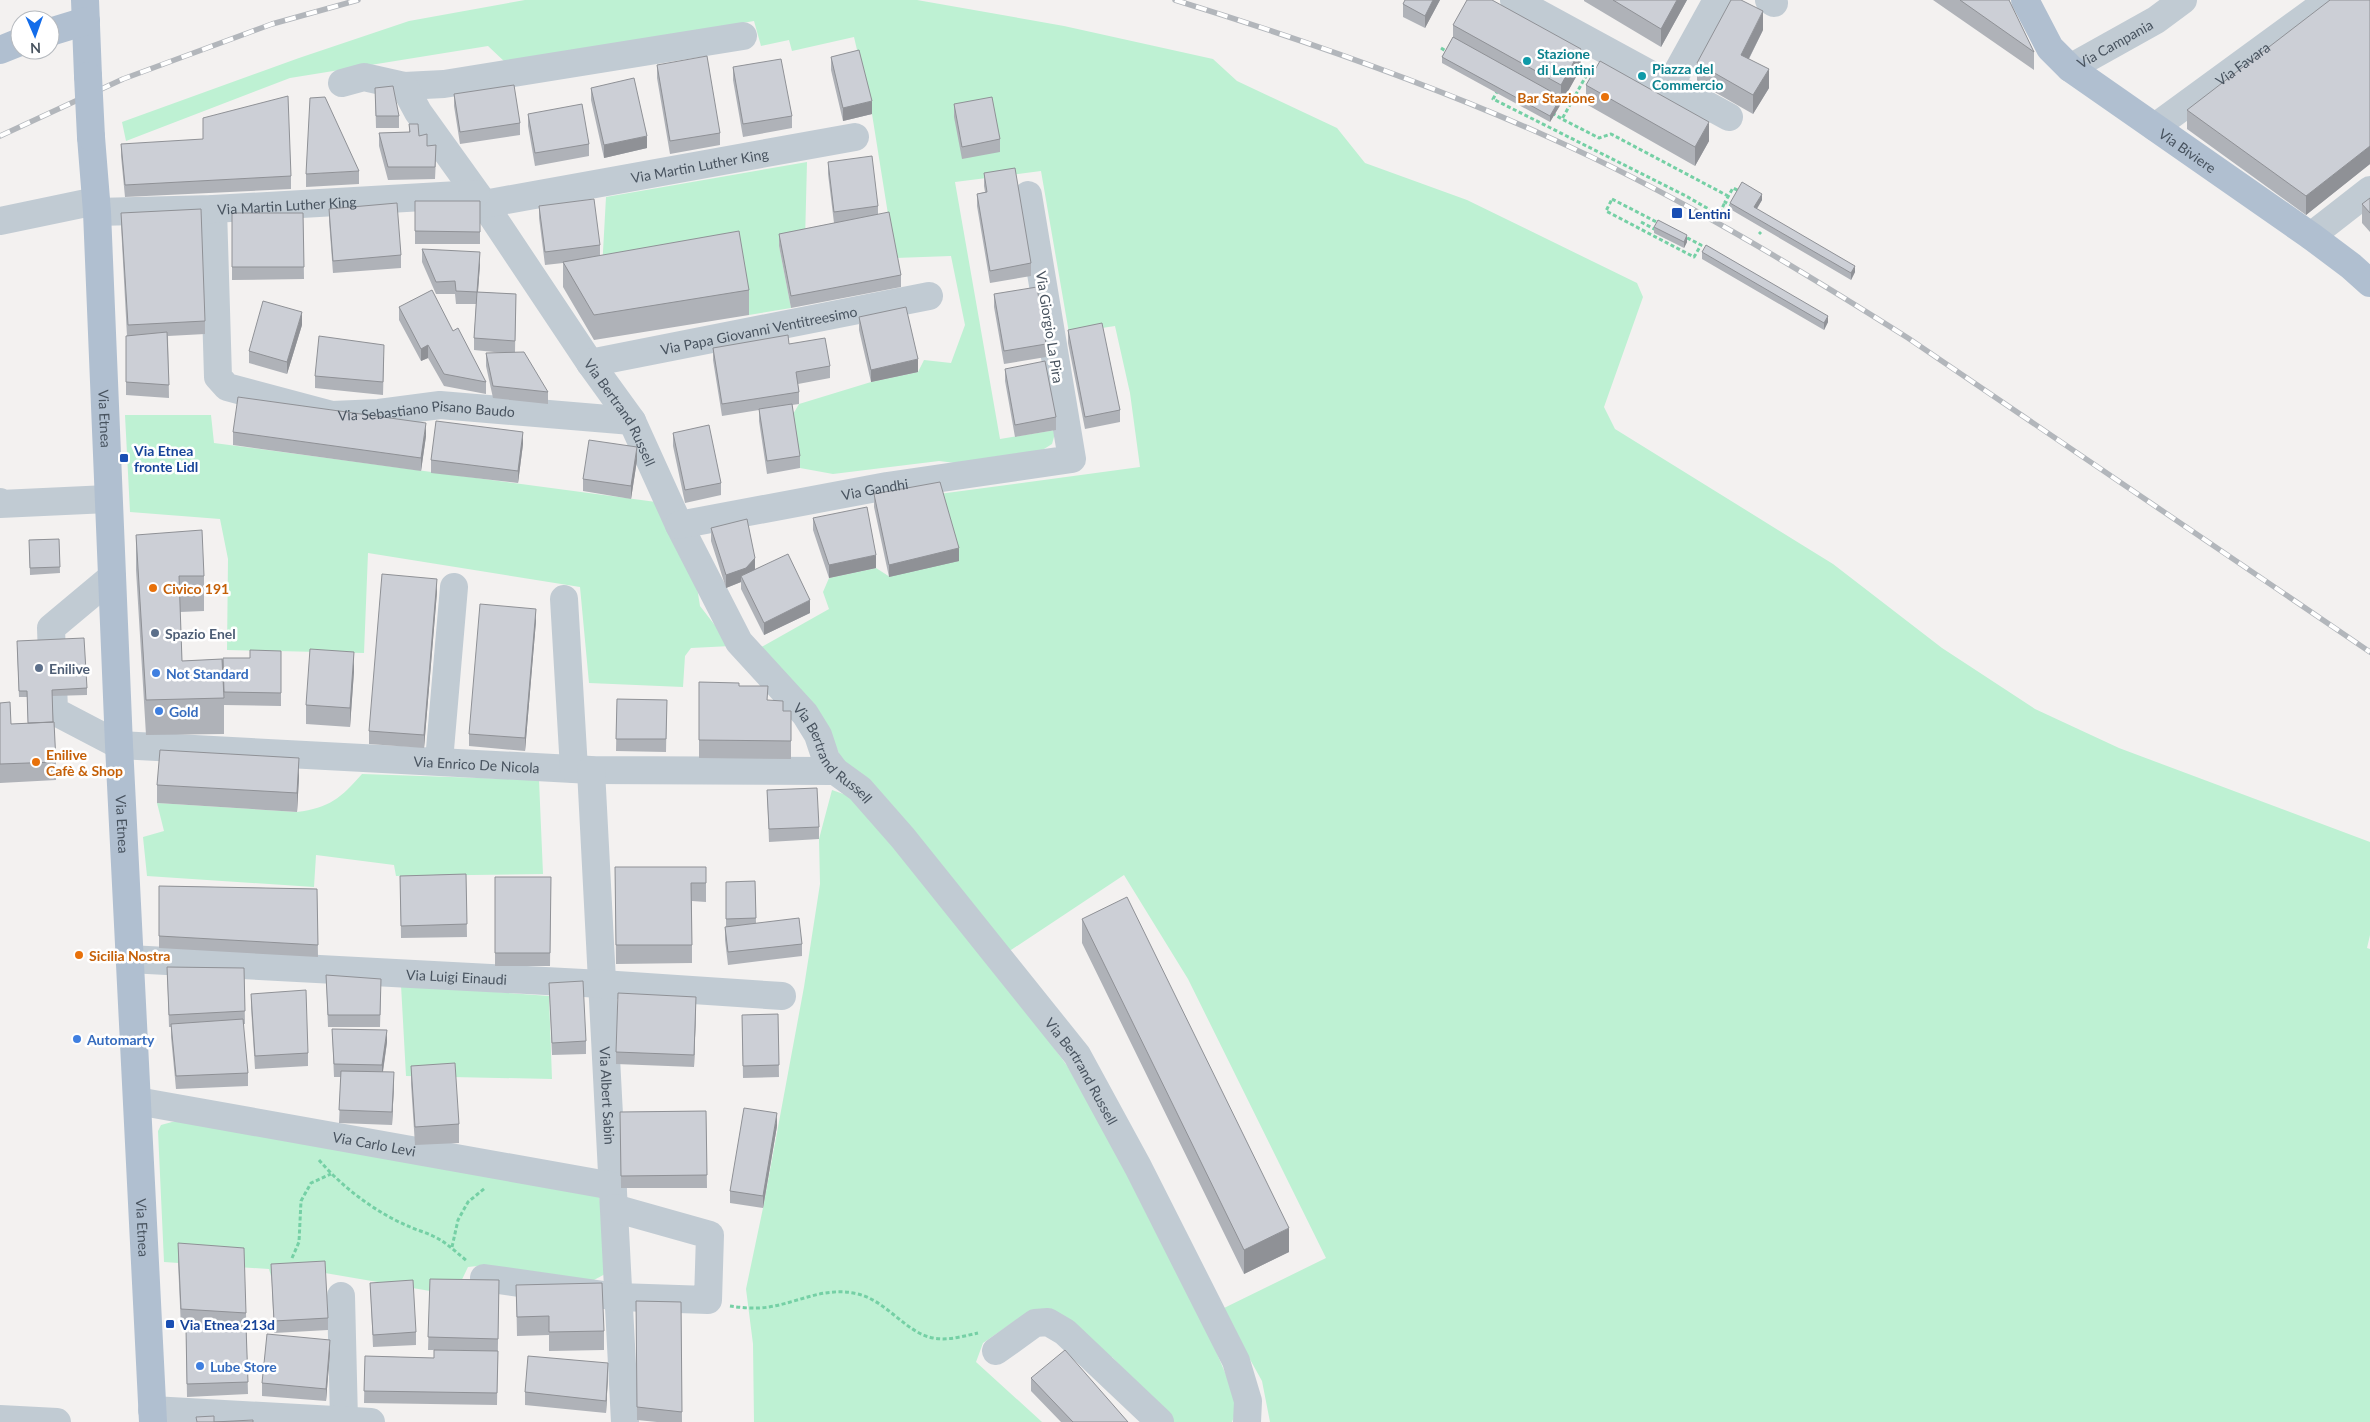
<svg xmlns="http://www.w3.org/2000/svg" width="2370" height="1422" font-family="Lato,sans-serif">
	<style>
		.green { fill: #bef1d3 }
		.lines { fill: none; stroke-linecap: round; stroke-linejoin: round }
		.path { stroke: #75d0a5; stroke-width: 3; stroke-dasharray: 4 2.5; stroke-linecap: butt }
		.minor { stroke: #c1cbd3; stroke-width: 28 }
		.major { stroke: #b0bfd0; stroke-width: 28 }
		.rail-casing { stroke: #b2b6bb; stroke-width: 5.5 }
		.rail { stroke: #fff; stroke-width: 4; stroke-dasharray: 11; stroke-linecap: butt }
		.major-bridge { stroke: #b0bfd0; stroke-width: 28 }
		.wall { fill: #afb2b8 }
		.shaded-wall { fill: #8f9196 }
		.building { fill: #cccfd6; stroke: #8f9196 }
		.culture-dot { fill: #0f9aa8; stroke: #fff; stroke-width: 2 }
		.food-dot { fill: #e8710a; stroke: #fff; stroke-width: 2 }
		.transit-dot { fill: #1a4fb4; stroke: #fff; stroke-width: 2 }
		.service-dot { fill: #5c6f8a; stroke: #fff; stroke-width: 2 }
		.shop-dot { fill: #3f7fe0; stroke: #fff; stroke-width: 2 }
		.labels { text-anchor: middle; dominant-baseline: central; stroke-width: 5; stroke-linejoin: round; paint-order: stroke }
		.street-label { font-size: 14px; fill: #48535f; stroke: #fff }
		.culture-label { font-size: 14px; font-weight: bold; fill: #0d838f; stroke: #fff; text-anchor: start }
		.food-label { font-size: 14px; font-weight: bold; fill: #c56008; stroke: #fff; text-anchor: start }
		.transit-label { font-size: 14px; font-weight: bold; fill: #164399; stroke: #fff; text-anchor: start }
		.service-label { font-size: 14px; font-weight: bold; fill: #4e5e75; stroke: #fff; text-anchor: start }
		.shop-label { font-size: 14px; font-weight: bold; fill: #366cbe; stroke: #fff; text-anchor: start }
	</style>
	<rect width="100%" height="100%" fill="#f3f1f0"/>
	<path class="green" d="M525,0H917L1064,26L1213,59L1237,81L1337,128L1365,163L1467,200L1637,283L1643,297L1604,407L1615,429L1833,564L1942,648L2035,709L2119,748L2370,842V935L2367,948L2370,949V1422H1270L1262,1381L1222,1309L1326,1258L1188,979L1124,875L1008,952L842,760L827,727L756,650L829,609L823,592L829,578L876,568L890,577L939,494L1140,467L1130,393L1115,326L1069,333L1041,171L955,182L1000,439L1056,430L1052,444L1036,454L963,464L939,461L833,474L800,468L792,416L799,404L871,382L918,372L924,360L951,363L965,325L951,256L895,258L872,114L854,37L792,51L789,40L761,46L754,21L506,63L488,46L290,78L126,141L122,122L299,58L409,21Z
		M807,162L805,241L779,246L791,308L749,315L737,244L602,270L606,197Z
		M125,415H211L214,443L656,502L697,587L700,606L731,646L691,648L685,656L683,687L589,683L580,587L368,553L364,653L227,650L228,559L220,519L130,512Z
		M362,774L539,780L543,874L396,876L394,865L316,855L314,887L147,876L143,837L164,831L157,803L297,812C329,808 341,798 362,774Z
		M832,790L852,797L1002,977L1068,1067L1126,1171L1201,1316L1235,1396L1236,1411L1232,1422H1174L1112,1357H1103L1019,1318L983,1343L976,1362L1042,1422H754L753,1344L746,1289L763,1208L804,987L820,884L819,839Z
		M401,985L549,996L552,1079L406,1076Z
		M172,1122H185L599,1196L605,1232L607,1273L592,1281L487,1265L468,1267L456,1292L430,1291L325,1273L271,1276L269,1269L164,1262L158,1131L161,1125Z"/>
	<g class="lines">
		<path class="path" d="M1441,48L1449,53
			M1590,69L1562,119L1599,138L1611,134L1728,196
			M1498,90L1493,99L1686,196L1719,215L1725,202
			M1552,113L1562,119
			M1612,199L1701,245L1694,257L1606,211Z
			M1733,206L1725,202L1733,188L1739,191
			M1641,222L1658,231
			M1759,234L1761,232
			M319,1160C342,1187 375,1212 408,1226C416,1230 425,1232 433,1236C446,1242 456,1252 467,1261
			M452,1247L458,1220L468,1202L485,1188
			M292,1258L299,1242L301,1201L311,1183L331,1174
			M730,1306C742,1308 757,1309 769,1307C800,1302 825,1286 858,1294C887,1301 906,1333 933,1338C948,1341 964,1336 978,1333"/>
		<g class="minor">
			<path d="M1514,0L1729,117"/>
			<path d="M1769,0L1774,3"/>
			<path id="s1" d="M2070,68L2156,20L2183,0"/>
			<path d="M342,83L364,77L404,86L444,84L743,36"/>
			<path d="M1670,85L1717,0"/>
			<path id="s2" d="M404,86L418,112L484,204L590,363L632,421L679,525L739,642L805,714L818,735L826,759L835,771L860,789L903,838L1077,1055L1138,1167L1236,1361L1248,1401L1247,1422"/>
			<path id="s3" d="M2155,127L2329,0"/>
			<path id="s4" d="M484,204L855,137"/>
			<path id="s5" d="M213,209L218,377L227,387L332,415L379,413L440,405L632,421"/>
			<path id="s6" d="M97,212L213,209L476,194"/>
			<path d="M0,221L96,201"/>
			<path d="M2311,236L2370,190"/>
			<path id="s7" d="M590,363L929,296"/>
			<path d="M0,502V504L108,499"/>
			<path id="s8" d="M679,525L887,486L1072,459L1028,195"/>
			<path id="s9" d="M112,577L51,628L54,711L119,745L591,770L835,771"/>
			<path d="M564,599L574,769"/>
			<path d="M439,761L454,587"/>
			<path id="s10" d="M591,770L625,1422"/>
			<path id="s11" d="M129,959L602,984L782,996"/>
			<path id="s12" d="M137,1101L613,1186"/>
			<path d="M484,1278L618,1297L708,1300L710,1235L614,1208"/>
			<path d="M341,1296L344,1420"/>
			<path d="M996,1351L1035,1323L1048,1322L1065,1332L1160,1422"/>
			<path d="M152,1410L371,1422"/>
			<path d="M0,1419L57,1422"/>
		</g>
		<g class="major">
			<path d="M85,0L88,76"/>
			<path id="s13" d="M2025,0L2050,48L2070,68L2311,236L2351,266L2370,283"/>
			<path d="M50,32L86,21"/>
			<path d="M0,50L20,42"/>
			<path id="s14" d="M91,137L97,212L119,745L153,1422"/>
		</g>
		<defs>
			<path id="rail" d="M1175,0C1301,39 1425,82 1546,136C1672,192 1791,264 1908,338L2370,652
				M0,136L123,79L272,24L358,0"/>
		</defs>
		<use href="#rail" class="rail-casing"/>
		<use href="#rail" class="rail"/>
		<path class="major-bridge" d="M88,76L91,137"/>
	</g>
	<path class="wall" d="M1440,0L1425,28L1403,17V4Z
		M1584,0H1687L1661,47L1584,1Z
		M1933,0H2009L2034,52V70Z
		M2370,0V164L2306,215L2187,129V110Z
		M1453,25L1581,68L1550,122L1442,63V57L1453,37Z
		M1763,30L1749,59L1769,88L1753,114L1697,82V63Z
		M831,57L872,114L843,121L831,70Z
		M657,65L720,133V145L670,154L657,78Z
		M733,67L792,116V128L743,137L733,80Z
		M1586,85L1709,141L1695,166L1586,104Z
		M375,88L399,116V128H376Z
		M591,88L647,148L604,158L591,100Z
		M454,94L520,123V135L460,144L454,106Z
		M954,104L1000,139V152L962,159L954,117Z
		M528,114L589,144V156L535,166L528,126Z
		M409,124L427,146L436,158L435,179L388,180L379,146V133L409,132Z
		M121,144L291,176V189L125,197L121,156Z
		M828,162L878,206V214L901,275V287L791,308L779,246V234L834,223L828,174Z
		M359,171V184L306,187V174Z
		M984,173L1031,263V276L990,283L977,206V194L985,192L984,186Z
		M2370,198V232L2362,223V204Z
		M1762,200L1757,209L1855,272L1851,280L1730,209V203Z
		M415,201H480V244H415Z
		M539,206L600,245V256L749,290V315L594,340L563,287V263L545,265L539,218Z
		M329,209L401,255V268L333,273L329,221Z
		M121,213L205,321V334L168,336L169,398L126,395V336H127L121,225Z
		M232,213H303L304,279L232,280Z
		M1654,227L1687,242L1684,248L1654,233Z
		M422,249L480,264L478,292L516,294L515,352L548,392V404L493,398L486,366V353H504L474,350V338L476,304H456L455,294H436L422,262Z
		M1702,252L1828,322L1824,330L1702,259Z
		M994,294L1046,344V357L1004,364L994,307Z
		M399,307L486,382V394L444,386L428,358L421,361L399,320Z
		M859,317L918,372L871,382L859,330Z
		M302,325L287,374L249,363V351Z
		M1068,330L1120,410V422L1085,429L1068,343Z
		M789,344L830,366V378L798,384L799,392V404L792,405L800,456V468L767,474L759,421V410L722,416L713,360V348Z
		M384,357L383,395L315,388V376Z
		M1005,369L1056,417V430L1015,437L1005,381Z
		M233,432L426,436L421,471L233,445Z
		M673,433L721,483V495L685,503L673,446Z
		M523,444L518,483L431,473V460Z
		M637,460L631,499L583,491V479Z
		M874,494L959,561L889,577L874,507Z
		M813,518L876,568L829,578L813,530Z
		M711,528L755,570L810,613L764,635L741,589V582L726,588L711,541Z
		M136,535L204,576V611L180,612L182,661L250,658L281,651V706L224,705V734L146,735L136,570Z
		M59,539L60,573L30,575L29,540Z
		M437,592L424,748L369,744V731Z
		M536,621L525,751L469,746V734Z
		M17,647L87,688V695L52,696L56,762V780L0,783V703L11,724L28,723L27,697H19Z
		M354,671L350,727L306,724V705Z
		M699,682L739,686L783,711H791V759L699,758Z
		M617,699L667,700L666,752L616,751Z
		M299,777L297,812L157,803V785Z
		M767,790L819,827V839L769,842Z
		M615,867H706V902L692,901V963L616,964Z
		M466,874L467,937L401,938L400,876Z
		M495,877H551L550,966H495Z
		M755,881L756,923L802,944V956L728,965L725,940V927H726V882Z
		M159,886L317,889L318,957L159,948Z
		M1082,919L1289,1252L1244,1274L1082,943Z
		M167,967L244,968L245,1024H243L248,1073V1086L176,1089L171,1037V1027H169Z
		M326,975L381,992L380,1027H328Z
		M549,983L586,1041V1054L552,1055Z
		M251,994L308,1053V1066L255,1069L251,1007Z
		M696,1009L694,1067L616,1064V1052Z
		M778,1014L779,1077L743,1078L742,1015Z
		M332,1029L387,1042L383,1072L394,1084L392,1125L339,1123L341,1077H334Z
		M411,1066L459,1124V1143L415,1145L411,1084Z
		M706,1111L707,1188H621L620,1112Z
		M777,1126L763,1208L730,1203V1191Z
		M178,1243L246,1313L248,1394L187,1397L186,1341L190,1328H181L178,1262Z
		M271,1264L328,1318V1330L274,1333Z
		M430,1279L499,1280L497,1405L364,1403L365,1356L434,1358L464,1350H428Z
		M370,1283L416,1332V1345L373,1347Z
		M516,1285L604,1331V1350L549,1351V1335L517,1336Z
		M636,1301L681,1302L682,1422H657L637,1420Z
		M330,1352L326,1401L262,1396V1383Z
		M608,1375L606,1413L525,1405V1392Z
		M1031,1378L1128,1422H1061L1031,1391Z"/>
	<path class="shaded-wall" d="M1433,0H1440L1425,28V16Z
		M1677,0H1687L1661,47V29Z
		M1763,11V30L1741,74V55Z
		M1581,49V68L1561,104V85Z
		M1769,69V88L1753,114V95Z
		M1561,97V104L1550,122V116Z
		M872,101V114L843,121V108Z
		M1709,122V141L1695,166V147Z
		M647,136V148L604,158V145Z
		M2370,146V164L2306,215V196Z
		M1762,194V200L1754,213V207Z
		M1687,235V242L1684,248V242Z
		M480,252V264L477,304V292Z
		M1855,266V272L1851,280V273Z
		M302,312V325L287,374V362Z
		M1828,316V322L1824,330V323Z
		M428,345V358L421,361V349Z
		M918,359V372L871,382V370Z
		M426,423V436L421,471V458Z
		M523,432V444L518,483V471Z
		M637,447V460L631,499V486Z
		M959,548V561L889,577V565Z
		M876,555V568L829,578V565Z
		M755,558V570L741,576V582L726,588V575Z
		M437,579V592L424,748V735Z
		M810,600V613L764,635V623Z
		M536,609V621L525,751V738Z
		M354,652V671L350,727V708Z
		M299,758V777L297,812V793Z
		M696,997V1009L694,1067V1055Z
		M387,1030V1042L382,1077V1065Z
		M394,1072V1084L392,1125V1112Z
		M777,1113V1126L763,1208V1196Z
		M1289,1228V1252L1244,1274V1250Z
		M330,1340V1352L326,1401V1389Z
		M608,1363V1375L606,1413V1401Z"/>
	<path class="building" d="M1405,0H1433L1425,16L1403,4Z
		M1467,0H1492L1581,49L1561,85L1453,25Z
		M1613,0H1677L1661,29Z
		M1731,0H1741L1763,11L1741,55L1769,69L1753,95L1697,63Z
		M1960,0H2009L2034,52Z
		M2330,0H2370V146L2306,196L2187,110Z
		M1453,37L1561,97L1550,116L1442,57Z
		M859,50L872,101L843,108L831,57Z
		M707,56L720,133L670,141L657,65Z
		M781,59L792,116L743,124L733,67Z
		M1600,61L1709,122L1695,147L1586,85Z
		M634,78L647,136L604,145L591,88Z
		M514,85L520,123L460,132L454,94Z
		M393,86L399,116H376L375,88Z
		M288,96L291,176L125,185L121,144L203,139V118Z
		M325,97L359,171L306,174L310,98Z
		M992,97L1000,139L962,147L954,104Z
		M582,104L589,144L535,153L528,114Z
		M409,124H418L419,136L427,134V146L436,145L435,167H388L379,133L410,132Z
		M872,156L878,206L834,212L828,162Z
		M1015,168L1031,263L990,271L977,194L987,192L984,173Z
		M1742,182L1762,194L1754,207L1855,266L1851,273L1730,203Z
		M2370,198V213L2362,204Z
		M594,199L600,245L545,252L539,206Z
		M415,201H480V232L415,231Z
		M397,203L401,255L333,261L329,209Z
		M201,209L205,321L128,325L121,213Z
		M889,212L901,275L791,296L779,234Z
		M232,213H303L304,267H232Z
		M1658,220L1687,235L1684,242L1654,227Z
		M739,231L749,290L594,315L563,262Z
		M1706,245L1828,316L1824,323L1702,252Z
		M422,249L480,252L477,292L516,294L515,341L474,338L477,292L456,291L455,281L436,282Z
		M1037,287L1046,344L1004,351L994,294Z
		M432,290L453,331L458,328L486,382L444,374L428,345L421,349L399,307Z
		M263,301L302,312L287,362L249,351Z
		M906,307L918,359L871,370L859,317Z
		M1102,323L1120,410L1085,417L1068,330Z
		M167,332L169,385L126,382V336Z
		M788,335L789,344L825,338L830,366L796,372L799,392L722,404L713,348Z
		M319,336L384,345L383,382L315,376Z
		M524,352L548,392L493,386L486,353Z
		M1045,361L1056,417L1015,425L1005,369Z
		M238,397L426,423L421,458L233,432Z
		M792,404L800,456L767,461L759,409Z
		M436,421L523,432L518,471L431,460Z
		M709,425L721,483L685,490L673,433Z
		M589,440L637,447L631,486L583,479Z
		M940,482L959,548L889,565L874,494Z
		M867,507L876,555L829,565L813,518Z
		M747,519L755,558L746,568L726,575L711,528Z
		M202,530L204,576H179L182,661L222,659L224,698L146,700L136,535Z
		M59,539L60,567L30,568L29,540Z
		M788,554L810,600L764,623L741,576Z
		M382,574L437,579L424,735L369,731Z
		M480,604L536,609L525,738L469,734Z
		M84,638L87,688L52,690L53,722L28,723L27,691H19L17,641Z
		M310,649L354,652L350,708L306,705Z
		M250,650L281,651V693L224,692L223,658H250Z
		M699,682L739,683V686H768L767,700L783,701V711H791V741L699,740Z
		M617,699L667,700L666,739H616Z
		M10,702L11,724L54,722L56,762L0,764V703Z
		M160,750L299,758L297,793L157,785Z
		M817,788L819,827L769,829L767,790Z
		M615,867H706V883H691L692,945H616Z
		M466,874L467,924L401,926L400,876Z
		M495,877H551L550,953H495Z
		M755,881L756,918L726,919V882Z
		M159,886L317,889L318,945L159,936Z
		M1127,897L1289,1228L1244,1250L1082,919Z
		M799,918L802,944L728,952L725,927Z
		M167,967L244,968L245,1011L169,1015Z
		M326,975L381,979L380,1015H328Z
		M583,981L586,1041L552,1043L549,983Z
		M306,990L308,1053L255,1056L251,994Z
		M618,993L696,997L694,1055L616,1052Z
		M778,1014L779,1065L743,1066L742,1015Z
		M243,1019L248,1073L176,1076L171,1024Z
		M332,1029L387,1030L382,1065L334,1064Z
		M455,1063L459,1124L415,1127L411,1066Z
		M341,1071L394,1072L392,1112L339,1110Z
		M744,1108L777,1113L763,1196L730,1191Z
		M706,1111L707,1175L621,1176L620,1112Z
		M178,1243L244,1248L246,1313L181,1309Z
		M325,1261L328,1318L274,1321L271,1264Z
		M430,1279L499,1280L498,1339L428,1337Z
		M413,1280L416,1332L373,1335L370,1283Z
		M602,1283L604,1331L549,1332V1316L517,1317L516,1285Z
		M636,1301L681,1302L682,1412L637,1407Z
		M246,1326L248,1382L187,1384L186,1328Z
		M267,1334L330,1340L326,1389L262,1383Z
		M434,1350L498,1351L497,1393L364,1391L365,1356L434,1358Z
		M1065,1350L1128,1422H1073L1031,1378Z
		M528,1356L608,1363L606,1401L525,1392Z
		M214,1416V1422L253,1420V1422H197L196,1417Z"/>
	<g class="culture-dot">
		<circle cx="1527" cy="61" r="5"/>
		<circle cx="1642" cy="76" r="5"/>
	</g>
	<g class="food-dot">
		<circle cx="1605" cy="97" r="5"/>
		<circle cx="153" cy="588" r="5"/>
		<circle cx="36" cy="762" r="5"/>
		<circle cx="79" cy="955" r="5"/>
	</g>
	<g class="transit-dot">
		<rect x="1671" y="207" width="12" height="12" rx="2.5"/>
		<rect x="119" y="453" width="10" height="10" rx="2.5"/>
		<rect x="165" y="1319" width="10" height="10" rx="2.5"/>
	</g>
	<g class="service-dot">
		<circle cx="155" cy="633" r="5"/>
		<circle cx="39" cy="668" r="5"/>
	</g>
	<g class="shop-dot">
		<circle cx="156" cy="673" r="5"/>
		<circle cx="159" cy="711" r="5"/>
		<circle cx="77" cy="1039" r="5"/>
		<circle cx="200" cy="1366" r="5"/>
	</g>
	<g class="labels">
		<g class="street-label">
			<text stroke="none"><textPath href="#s1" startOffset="51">Via Campania</textPath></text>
			<text stroke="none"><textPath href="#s3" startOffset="108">Via Favara</textPath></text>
			<text stroke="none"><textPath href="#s13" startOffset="226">Via Biviere</textPath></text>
			<text stroke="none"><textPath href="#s4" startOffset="219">Via Martin Luther King</textPath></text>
			<text stroke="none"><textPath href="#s6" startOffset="190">Via Martin Luther King</textPath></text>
			<text transform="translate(1050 327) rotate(81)">Via Giorgio La Pira</text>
			<text stroke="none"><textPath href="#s7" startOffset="172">Via Papa Giovanni Ventitreesimo</textPath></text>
			<text stroke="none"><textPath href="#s5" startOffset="385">Via Sebastiano Pisano Baudo</textPath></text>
			<text stroke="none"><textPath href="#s2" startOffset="392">Via Bertrand Russell</textPath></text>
			<text stroke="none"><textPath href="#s14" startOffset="282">Via Etnea</textPath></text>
			<text stroke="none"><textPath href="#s8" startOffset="199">Via Gandhi</textPath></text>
			<text stroke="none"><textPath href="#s2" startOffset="798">Via Bertrand Russell</textPath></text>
			<text stroke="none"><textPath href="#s9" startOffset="594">Via Enrico De Nicola</textPath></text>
			<text stroke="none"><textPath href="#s14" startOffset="688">Via Etnea</textPath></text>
			<text stroke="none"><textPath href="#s11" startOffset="328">Via Luigi Einaudi</textPath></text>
			<text stroke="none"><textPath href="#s2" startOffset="1204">Via Bertrand Russell</textPath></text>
			<text stroke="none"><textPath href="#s10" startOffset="326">Via Albert Sabin</textPath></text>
			<text stroke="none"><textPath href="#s12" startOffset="241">Via Carlo Levi</textPath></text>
			<text stroke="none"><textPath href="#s14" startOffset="1092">Via Etnea</textPath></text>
		</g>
		<g class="culture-label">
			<text x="1537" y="53">Stazione<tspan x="1537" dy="16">di Lentini</tspan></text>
			<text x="1652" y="68">Piazza del<tspan x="1652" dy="16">Commercio</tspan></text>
		</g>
		<g class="food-label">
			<text x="1595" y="97" text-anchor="end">Bar Stazione</text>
			<text x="163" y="588">Civico 191</text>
			<text x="46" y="754">Enilive<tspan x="46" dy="16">Cafè &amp; Shop</tspan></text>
			<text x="89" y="955">Sicilia Nostra</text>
		</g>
		<g class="transit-label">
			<text x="1688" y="213">Lentini</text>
			<text x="134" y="450">Via Etnea<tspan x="134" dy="16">fronte Lidl</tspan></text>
			<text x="180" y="1324">Via Etnea 213d</text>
		</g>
		<g class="service-label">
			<text x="165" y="633">Spazio Enel</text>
			<text x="49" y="668">Enilive</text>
		</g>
		<g class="shop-label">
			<text x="166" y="673">Not Standard</text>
			<text x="169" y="711">Gold</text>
			<text x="87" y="1039">Automarty</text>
			<text x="210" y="1366">Lube Store</text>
		</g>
	</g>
	<g transform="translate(35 35) rotate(178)"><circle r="24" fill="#ffffff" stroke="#b6babf"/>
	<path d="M0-4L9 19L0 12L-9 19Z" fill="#136cea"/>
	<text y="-8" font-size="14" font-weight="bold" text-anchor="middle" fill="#48535f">N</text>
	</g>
</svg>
